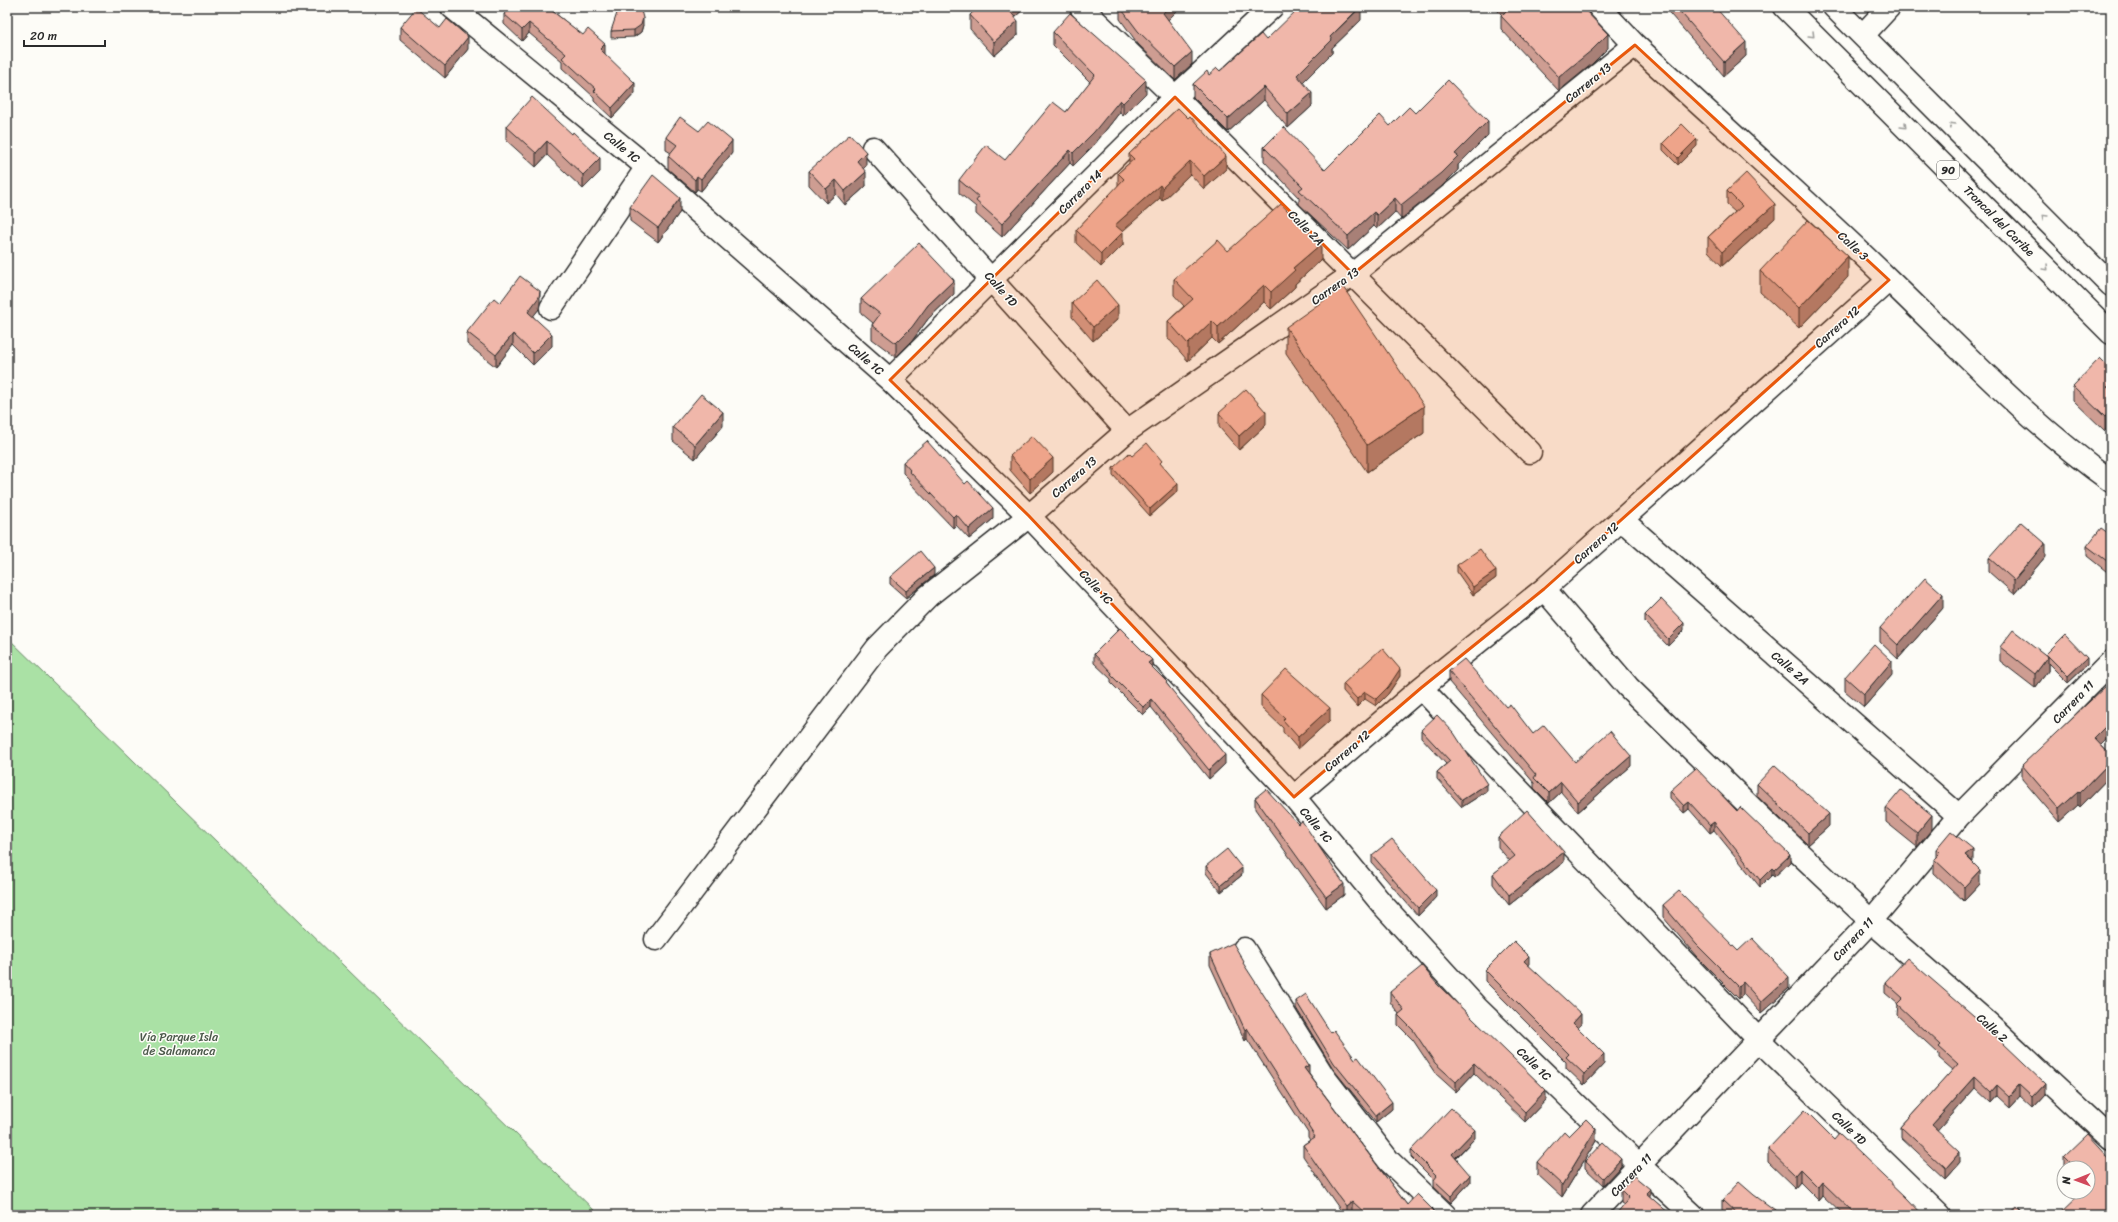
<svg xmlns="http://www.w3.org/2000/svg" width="2118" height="1222" font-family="Sriracha,sans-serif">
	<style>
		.green { fill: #aae1a5; stroke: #6a8668 }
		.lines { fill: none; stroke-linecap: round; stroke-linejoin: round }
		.minor-casing { stroke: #2b2b2b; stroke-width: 25 }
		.highway-casing { stroke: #2b2b2b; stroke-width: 25 }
		.minor { stroke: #fdfcf7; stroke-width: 22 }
		.highway { stroke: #fdfcf7; stroke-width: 22 }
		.wall { fill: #ce9d92; stroke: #2b2b2b }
		.shaded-wall { fill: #a88077; stroke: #2b2b2b }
		.building { fill: #f0b7aa; stroke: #2b2b2b }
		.oneway { stroke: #9e9e9b }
		.marked { fill: #e8590c; fill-opacity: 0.2; stroke: #e8590c; stroke-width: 3; stroke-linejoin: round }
		.labels { text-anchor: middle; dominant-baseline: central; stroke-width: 3; stroke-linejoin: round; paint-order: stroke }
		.shield { fill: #fdfcf7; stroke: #6a6a68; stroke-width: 1 }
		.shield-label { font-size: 11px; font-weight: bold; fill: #2b2b2b }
		.street-label { font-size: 12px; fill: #2b2b2b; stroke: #fdfcf7 }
		.park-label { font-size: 12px; fill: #4b584a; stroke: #fdfcf7 }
	</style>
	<rect width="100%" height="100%" fill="#fdfcf7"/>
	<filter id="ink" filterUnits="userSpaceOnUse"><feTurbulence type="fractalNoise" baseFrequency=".025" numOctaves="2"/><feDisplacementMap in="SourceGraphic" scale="8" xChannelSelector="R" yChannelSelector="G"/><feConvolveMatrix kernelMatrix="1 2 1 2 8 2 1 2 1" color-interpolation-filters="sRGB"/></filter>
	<g filter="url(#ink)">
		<path class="green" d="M7,637L599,1215H7Z"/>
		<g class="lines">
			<defs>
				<path id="minor" d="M452,7L647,167L890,380L1029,516L1294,797L1382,904L1477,1008L1640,1166L1693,1215
					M1081,7L1175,97L1530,452
					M1599,7L1635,45C1720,124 1807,200 1890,281C1962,350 2029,423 2111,481
					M1863,35L1889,7
					M873,148L1127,431
					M551,308L647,167
					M890,380L1175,97L1272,7
					M1622,520L1959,816
					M1544,589L1628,687L1763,819L1871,921L1989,1024L2111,1138
					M1421,688L1759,1040L1939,1215
					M1294,797L1421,688L1544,589L1889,280
					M656,939L877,648L928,596L1029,516L1127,431L1353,274L1635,45
					M1244,949L1324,1077L1389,1161L1445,1215
					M1592,1215L1871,921L1959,816L2111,662"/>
				<path id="highway" d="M1785,7L2111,333
					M1834,7L2111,285"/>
			</defs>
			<use href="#minor" class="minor-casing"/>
			<use href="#highway" class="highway-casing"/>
			<use href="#minor" class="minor"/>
			<use href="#highway" class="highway"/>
		</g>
		<path class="wall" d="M978,7H1026L1015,17L1018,35L994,56L970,29V15Z
			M1120,7L1168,20L1192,64L1175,80L1138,44L1120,19Z
			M1494,7H1582L1608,48L1592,64L1559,91L1501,29V16L1502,15Z
			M1664,7H1715L1746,56L1724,76Z
			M549,8L605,54L635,93L612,118L594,101V97L562,68V61L529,33L522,41L504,24V14Z
			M1304,10L1361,20L1332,48V53L1303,82L1312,106L1288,128L1264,100L1228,132L1193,97V84L1209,75L1220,71L1266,40Z
			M643,25L641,32L634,37L611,38V31Z
			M400,27L440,28L468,49L445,78L400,40Z
			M1053,32L1146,93L1123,116L1120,112L1094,145L1073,166L1070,163L1002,237L976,214V207L959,193V180L1005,160L1066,112L1090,82L1053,45Z
			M1178,108L1226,169L1204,189L1190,174L1162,201L1160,198L1122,231L1123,245L1101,267L1076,243V230L1118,186V173L1129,163V154Z
			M1415,113L1488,135L1458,165V170L1441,187L1401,219L1395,212L1377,229L1374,226L1348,250L1299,204V198L1264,161V147L1325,170L1390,126Z
			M506,126L572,134L600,172L583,189L547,155L536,167L506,140Z
			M699,131L732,153L701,191L697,189L695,192L668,169V156L671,153L666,150V137Z
			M1663,143L1697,146L1678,165L1663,150Z
			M866,166L863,169L866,186L845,205L836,194L826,203L809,185V171Z
			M1727,191L1775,218L1722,266L1708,251V237L1735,212L1727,205Z
			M630,207L680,212L658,242L630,221Z
			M1228,251L1321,260L1295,284V287L1271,309L1264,302L1218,344L1212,338L1188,361L1168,338V321L1184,306L1174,295V279Z
			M1760,271L1848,277L1799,328L1760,292Z
			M954,294L928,319L912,341L896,357L872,339V325L873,323L861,313V299Z
			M500,303H540L539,309L533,316L552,346L533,365L513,345L496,367L467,344V332Z
			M1072,303L1118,319L1093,341L1072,317Z
			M1286,327L1424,433L1367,472L1286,353Z
			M2111,369V424L2105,431L2073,400V386Z
			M1219,413L1266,425L1239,450L1219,427Z
			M723,426L695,459L673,441V427Z
			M1010,456L1053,472L1030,493L1010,470Z
			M1132,456L1178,491L1150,516L1113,475V468Z
			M903,462L993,519L969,539L956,525L953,528L909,482V479L903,473Z
			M2111,535V575L2087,556V546Z
			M2045,557L2014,594L1989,572V558Z
			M1457,565L1496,578L1473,595L1457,572Z
			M934,575L906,598L890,584V577Z
			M1943,608L1898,659L1880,642V628Z
			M1645,615L1684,630L1668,646L1645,622Z
			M2000,647L2046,655V654L2087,665L2068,683L2048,663V671L2035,688L2000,661Z
			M1094,654L1152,667L1167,684L1225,764L1209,779L1151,707L1143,715L1111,683V679L1094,663Z
			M1449,671L1506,707L1533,734L1575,762L1631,766L1578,812L1561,792L1549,803L1534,788V783L1449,682Z
			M1892,675L1864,707L1845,691V677Z
			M1400,676L1388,694L1376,706L1365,699L1357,707L1343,691V684Z
			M2111,689V735L2101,745L2111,756V775L2080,807L2078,805L2059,822L2022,779V765Z
			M1261,695L1330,720L1298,749L1283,732V728L1261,707Z
			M1421,730L1487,791L1462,807L1437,779V772L1446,764L1421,737Z
			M1757,784L1829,826L1808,845L1757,796Z
			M1670,791L1737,811L1790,862L1774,877L1772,875L1760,887L1714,830L1710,833L1689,809L1684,813L1670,798Z
			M1255,798L1344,895L1326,908L1255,809Z
			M1886,808L1932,829L1917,847L1886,822Z
			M1498,837L1564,862L1509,905L1493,884V874L1510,861L1498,847Z
			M1936,849L1973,863L1980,884L1964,901L1934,873V859L1936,857Z
			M1372,855L1436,897L1418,916L1372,863Z
			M1206,866L1242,875L1221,892L1206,873Z
			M1663,905L1738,951L1789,988L1761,1013L1743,994L1739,999L1696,956L1663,917Z
			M1210,954L1244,966L1309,1074L1407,1205L1434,1215H1355L1352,1212L1349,1215H1344L1334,1201L1303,1156V1145L1310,1140L1308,1137V1133L1247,1039L1245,1041L1210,965Z
			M1529,966L1581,1024L1578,1028L1604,1064L1584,1085L1566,1068V1062L1485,981V970Z
			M1885,982L2045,1094L2032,1108L2019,1096L2009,1107L1997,1096L1991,1103L1975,1088L1937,1130L1960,1162L1945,1179L1901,1138V1127L1953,1070L1939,1058V1054L1897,1015L1898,1004L1885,993Z
			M1437,984L1546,1100L1525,1122L1474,1073L1456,1092L1435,1073L1413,1040L1398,1025V1015L1399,1014L1390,1002V992Z
			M1296,1001L1331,1033L1355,1059L1392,1109L1376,1122L1334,1070L1296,1008Z
			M1569,1136L1596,1141L1562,1197L1537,1174V1162Z
			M1475,1138L1456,1158L1470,1182L1451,1203L1434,1187V1180L1411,1157V1150Z
			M1834,1139L1923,1215H1843L1822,1195L1818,1200L1800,1182L1795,1188L1768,1162V1149Z
			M2064,1157L2111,1159L2088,1192V1168H2064Z
			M1585,1161L1621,1166L1603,1185L1585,1168Z
			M1621,1190L1650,1197L1671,1215H1617V1213L1624,1205L1621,1203Z
			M1722,1200L1782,1215H1728L1722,1210Z"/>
		<path class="shaded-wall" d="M1010,7H1026L1008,23V9Z
			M1169,7H1181L1163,25V13Z
			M1361,7V20L1332,48V53L1297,88V75L1330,37Z
			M643,18V25L641,32L634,37V30Z
			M1018,21V35L994,56V42Z
			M529,23V33L522,41V30Z
			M1608,34V48L1592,64L1559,91V77Z
			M468,37V49L445,78V66Z
			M1746,42V56L1724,76V62Z
			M605,44V55L600,49Z
			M1192,52V64L1175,80V67Z
			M1146,80V93L1123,116V103Z
			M635,83V93L612,118V108Z
			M1264,87V100L1228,132V119Z
			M1312,93V106L1288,128V114Z
			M1120,100V112L1094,145L1073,166V153Z
			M1488,121V135L1458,165V170L1441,187L1401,219V205L1455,154Z
			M1697,139V146L1678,165V158Z
			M547,141V155L536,167V153Z
			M732,141V153L701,191V179Z
			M1070,150V163L1002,237V224Z
			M866,152V166L857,175V161Z
			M1226,156V169L1204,189V176Z
			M600,158V172L583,189V175Z
			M1190,161V174L1162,201V188Z
			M866,172V186L845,205V191Z
			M697,176V189L695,192V180Z
			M836,180V194L826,203V189Z
			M1160,185V198L1115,238V225Z
			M680,198V212L658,242V228Z
			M1395,198V212L1377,229V215Z
			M1775,204V218L1722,266V252Z
			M1374,212V226L1348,250V236Z
			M1123,232V245L1101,267V254Z
			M1321,244V260L1295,284V287L1271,309V292L1293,268Z
			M1848,256V277L1799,328V308Z
			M954,280V294L928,319L912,341L896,357V343L928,305Z
			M1264,285V302L1218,344V327Z
			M540,291V303L539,309L528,323V312Z
			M1118,305V319L1093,341V327Z
			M1212,321V338L1188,361V344Z
			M513,334V345L496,367V355Z
			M552,334V346L533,365V353Z
			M2111,383V397L2107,387Z
			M1424,406V433L1367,472V445Z
			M2111,410V424L2105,431V417Z
			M723,412V426L695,459V445Z
			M1266,412V425L1239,450V436Z
			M1053,458V472L1030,493V479Z
			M1178,484V491L1150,516V509Z
			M993,508V519L969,539V529Z
			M956,514V525L953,528V517Z
			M2045,543V557L2014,594V580Z
			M934,568V575L906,598V591Z
			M1496,571V578L1473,595V587Z
			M1943,594V608L1898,659V645Z
			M1684,623V630L1668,646V639Z
			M2048,657V671L2035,688V674Z
			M2087,658V665L2068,683V676Z
			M1152,660V668L1148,663Z
			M1892,661V675L1864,707V694Z
			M1400,669V676L1388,694L1376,706V699Z
			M1365,692V699L1357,707V699Z
			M1151,699V707L1143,715V707Z
			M1330,708V720L1298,749V737Z
			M2111,721V735L2094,752V738Z
			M1225,755V764L1209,779V770Z
			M1631,756V766L1578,812V802Z
			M2111,761V775L2080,807V793Z
			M1561,782V792L1549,803V793Z
			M1487,784V791L1462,807V800Z
			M2078,791V805L2059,822V808Z
			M1689,802V809L1684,813V806Z
			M1829,814V826L1808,845V833Z
			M1932,815V829L1917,847V833Z
			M1714,822V830L1710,833V825Z
			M1973,849V862L1965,855Z
			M1564,852V862L1509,905V895Z
			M1790,855V862L1774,877V870Z
			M1242,868V875L1221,892V885Z
			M1772,868V875L1760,887V880Z
			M1980,870V884L1964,901V887Z
			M1344,884V895L1326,908V897Z
			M1436,890V897L1418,916V908Z
			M1529,956V966L1524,961Z
			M1789,977V988L1761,1013V1002Z
			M1743,982V994L1739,999V987Z
			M1581,1014V1024L1573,1033V1023Z
			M1247,1028V1039L1245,1041V1030Z
			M1604,1054V1064L1584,1085V1074Z
			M1474,1063V1073L1456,1092V1082Z
			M1309,1065V1076L1304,1068Z
			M1975,1077V1088L1932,1136V1125Z
			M2045,1083V1094L2032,1108V1097Z
			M1997,1085V1096L1991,1103V1092Z
			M2019,1085V1096L2009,1107V1096Z
			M1546,1090V1100L1525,1122V1112Z
			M1392,1102V1109L1376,1122V1115Z
			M1596,1129V1141L1562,1197V1185Z
			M1475,1130V1138L1452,1161V1154Z
			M1960,1151V1162L1945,1179V1168Z
			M1621,1159V1166L1603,1185V1178Z
			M1800,1169V1182L1795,1188V1175Z
			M1470,1175V1182L1451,1203V1196Z
			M1822,1182V1195L1818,1200V1187Z
			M1650,1189V1201L1646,1193Z
			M1352,1201V1212L1349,1215H1346V1206Z
			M1434,1211V1215H1430Z"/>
		<path class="building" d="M511,7H547L583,35L588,29L605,44L600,49L635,83L612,108L594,91L596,89L562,58L566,54L529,23L522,30L504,14Z
			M621,7H640L643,18L641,25L634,30L611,31L618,10Z
			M978,7H1010L1008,9L1018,21L994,42L970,15Z
			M1120,7H1169L1163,13L1192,52L1175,67L1138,31Z
			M1300,7L1304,10L1307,7H1360L1330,37L1332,40L1297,75L1312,93L1288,114L1264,87L1228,119L1193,84L1207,71L1209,75L1217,68L1220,71L1261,34L1266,40Z
			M1507,7H1582L1608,34L1592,50L1559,77L1501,16L1509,8Z
			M1676,7H1715L1746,42L1724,62Z
			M416,8L440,28L447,19L468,37L445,66L400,27Z
			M1070,13L1146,80L1123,103L1120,100L1094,132L1073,153L1070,150L1002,224L976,201L979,197L959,180L986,145L1005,160L1053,102L1066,112L1095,75L1053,32Z
			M1448,80L1488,121L1455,154L1458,156L1441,173L1401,205L1395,198L1377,215L1374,212L1348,236L1299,190L1303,187L1264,147L1284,127L1325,170L1380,115L1390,126L1409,107L1415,113Z
			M532,97L572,134L573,132L600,158L583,175L547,141L536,153L506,126Z
			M1178,108L1188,118L1190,116L1226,156L1204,176L1190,161L1162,188L1160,185L1115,225L1123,232L1101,254L1076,230L1124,179L1118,173L1134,159L1129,154Z
			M680,117L699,131L708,121L732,141L701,179L697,176L695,180L668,156L677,145L666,137Z
			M1682,124L1697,139L1678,158L1663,143Z
			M850,134L866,152L857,161L866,172L845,191L836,180L826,189L809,171Z
			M1746,173L1775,204L1722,252L1708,237L1742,206L1727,191Z
			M653,175L680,198L658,228L630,207Z
			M1281,204L1321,244L1293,268L1295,270L1271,292L1264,285L1218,327L1212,321L1188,344L1168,321L1193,299L1174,279L1218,240L1228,251Z
			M1808,220L1848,256L1799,308L1760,271Z
			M919,243L954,280L928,305L912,327L896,343L872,325L880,314L861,299Z
			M520,276L540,291L539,297L528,312L552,334L533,353L513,334L496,355L467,332L494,298L500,303Z
			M1097,280L1118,305L1093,327L1072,303Z
			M1343,287L1424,406L1367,445L1286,327Z
			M2100,358L2111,369V383L2107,387L2111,391V410L2105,417L2073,386Z
			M1246,389L1266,412L1239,436L1219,413Z
			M701,394L723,412L695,445L673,427Z
			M1032,436L1053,458L1030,479L1010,456Z
			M927,441L965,484L968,481L993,508L969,529L956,514L953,517L909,471L910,470L903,462Z
			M1147,443L1162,461L1160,463L1178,484L1150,509L1113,468L1129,453L1132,456Z
			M2021,522L2045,543L2014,580L1989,558Z
			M2101,528L2111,535V564L2087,546Z
			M1480,549L1496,571L1473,587L1457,565Z
			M920,551L934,568L906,591L890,577Z
			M1925,578L1943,594L1898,645L1880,628Z
			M1661,599L1684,623L1668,639L1645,615Z
			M1120,628L1152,660L1148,663L1167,682L1166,683L1225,755L1209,770L1151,699L1143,707L1111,675L1112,673L1094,654Z
			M2013,630L2048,657L2035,674L2000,647Z
			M2065,635L2087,658L2068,676L2046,654Z
			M1874,644L1892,661L1864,694L1845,677Z
			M1382,648L1400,669L1388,687L1376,699L1365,692L1357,699L1343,684Z
			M1464,659L1506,707L1510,704L1533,734L1544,725L1575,762L1610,731L1631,756L1578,802L1561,782L1549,793L1534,778L1536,775L1449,671Z
			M1286,669L1330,708L1298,737L1283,720L1285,718L1261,695Z
			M2107,685L2111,689V721L2094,738L2111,756V761L2080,793L2078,791L2059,808L2022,765Z
			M1437,715L1454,733L1487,784L1462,800L1437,772L1450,761L1421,730Z
			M1775,765L1829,814L1808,833L1757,784Z
			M1696,768L1737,811L1740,807L1790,855L1774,870L1772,868L1760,880L1714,822L1710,825L1689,802L1684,806L1670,791Z
			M1266,789L1298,824L1302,821L1344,884L1326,897L1255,798Z
			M1901,790L1932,815L1917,833L1886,808Z
			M1527,810L1564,852L1509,895L1493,874L1515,856L1498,837Z
			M1951,831L1973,849L1965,855L1980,870L1964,887L1934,859L1940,853L1936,849Z
			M1392,839L1436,890L1418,908L1372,855Z
			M1227,849L1242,868L1221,885L1206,866Z
			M1679,891L1738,951L1752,938L1789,977L1761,1002L1743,982L1739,987L1696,944L1663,905Z
			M1514,941L1529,956L1524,961L1581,1014L1573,1023L1604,1054L1584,1074L1566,1057L1569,1054L1485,970Z
			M1233,943L1244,962L1243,963L1309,1065L1304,1068L1407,1205L1417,1194L1434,1211L1430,1215H1367L1352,1201L1346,1206L1334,1190L1303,1145L1315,1137L1308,1126L1309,1125L1247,1028L1245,1030L1210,954Z
			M1907,958L1981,1022L2045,1083L2032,1097L2019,1085L2009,1096L1997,1085L1991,1092L1975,1077L1932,1125L1960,1151L1945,1168L1901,1127L1958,1064L1939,1047L1941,1045L1897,1004L1903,998L1885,982Z
			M1422,966L1437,984L1546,1090L1525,1112L1474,1063L1456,1082L1435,1063L1413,1030L1398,1015L1404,1010L1390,992Z
			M1306,994L1331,1033L1334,1030L1355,1059L1358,1057L1392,1102L1376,1115L1334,1063L1296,1001Z
			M1451,1108L1475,1130L1452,1154L1470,1175L1451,1196L1434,1180L1437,1176L1411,1150Z
			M1805,1110L1834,1139L1839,1133L1907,1198L1923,1215H1856L1822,1182L1818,1187L1800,1169L1795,1175L1768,1149Z
			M1586,1119L1596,1129L1562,1185L1537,1162L1564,1131L1569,1136Z
			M2088,1134L2111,1159V1215H2057L2081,1192H2088V1185L2090,1183L2088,1182V1168H2075L2064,1157Z
			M1603,1142L1621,1159L1603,1178L1585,1161Z
			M1634,1176L1650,1189L1646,1193L1671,1215H1620L1617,1213L1629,1198L1621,1190Z
			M1739,1182L1754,1195L1782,1215H1738L1722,1200Z
			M2017,1208L2024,1215H2009Z"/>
		<defs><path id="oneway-chevron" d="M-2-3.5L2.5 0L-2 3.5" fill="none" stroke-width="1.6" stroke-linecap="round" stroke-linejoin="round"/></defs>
		<g class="oneway">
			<use href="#oneway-chevron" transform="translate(1812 35) rotate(45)"/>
			<use href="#oneway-chevron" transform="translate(1952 125) rotate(-135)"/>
			<use href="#oneway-chevron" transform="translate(1904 126) rotate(45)"/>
			<use href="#oneway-chevron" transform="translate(2044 217) rotate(-135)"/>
			<use href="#oneway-chevron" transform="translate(2046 268) rotate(45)"/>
		</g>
	</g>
	<path class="marked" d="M1635,45L1889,280L1544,589L1421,688L1294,797L1029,516L890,380L1175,97L1353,274Z"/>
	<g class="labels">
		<rect class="shield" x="1937" y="161" width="22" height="18" rx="3"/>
		<g class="shield-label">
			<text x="1948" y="170">90</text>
		</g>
		<g class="street-label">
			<text transform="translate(1588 83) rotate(-39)">Carrera 13</text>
			<text transform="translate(622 147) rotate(39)">Calle 1C</text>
			<text transform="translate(1080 192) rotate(-45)">Carrera 14</text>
			<text transform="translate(1999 221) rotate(45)">Troncal del Caribe</text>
			<text transform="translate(1306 228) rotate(45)">Calle 2A</text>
			<text transform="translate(1853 246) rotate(43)">Calle 3</text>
			<text transform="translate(1335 286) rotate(-35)">Carrera 13</text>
			<text transform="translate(1001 289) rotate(48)">Calle 1D</text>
			<text transform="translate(1837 327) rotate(-42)">Carrera 12</text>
			<text transform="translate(866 359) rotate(41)">Calle 1C</text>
			<text transform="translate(1074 477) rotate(-41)">Carrera 13</text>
			<text transform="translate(1596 543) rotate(-42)">Carrera 12</text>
			<text transform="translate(1096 587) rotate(47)">Calle 1C</text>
			<text transform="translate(1790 668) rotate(41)">Calle 2A</text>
			<text transform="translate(2073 702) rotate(-46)">Carrera 11</text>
			<text transform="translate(1347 751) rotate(-41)">Carrera 12</text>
			<text transform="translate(1316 825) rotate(50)">Calle 1C</text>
			<text transform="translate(1853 939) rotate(-47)">Carrera 11</text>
			<text transform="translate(1992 1028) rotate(42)">Calle 2</text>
			<text transform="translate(1534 1064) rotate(44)">Calle 1C</text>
			<text transform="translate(1849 1128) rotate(44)">Calle 1D</text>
			<text transform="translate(1631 1175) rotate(-46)">Carrera 11</text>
		</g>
		<g class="park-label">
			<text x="179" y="1037">Vía Parque Isla<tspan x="179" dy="14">de Salamanca</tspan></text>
		</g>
	</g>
	<rect width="2118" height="1222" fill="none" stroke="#fdfcf7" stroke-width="24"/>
	<rect x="12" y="12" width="2094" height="1198" fill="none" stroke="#2b2b2b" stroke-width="1.5" filter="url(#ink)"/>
	<g transform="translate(2076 1180) rotate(269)"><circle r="19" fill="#fdfcf7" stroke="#a9a8a5"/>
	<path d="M0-3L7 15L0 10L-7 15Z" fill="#d1495b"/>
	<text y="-6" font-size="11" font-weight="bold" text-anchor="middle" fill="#2b2b2b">N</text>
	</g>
	<path d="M24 40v6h81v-6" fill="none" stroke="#2b2b2b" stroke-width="2"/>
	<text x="30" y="40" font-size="12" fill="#2b2b2b" stroke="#fdfcf7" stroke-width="3" paint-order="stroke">20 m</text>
</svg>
